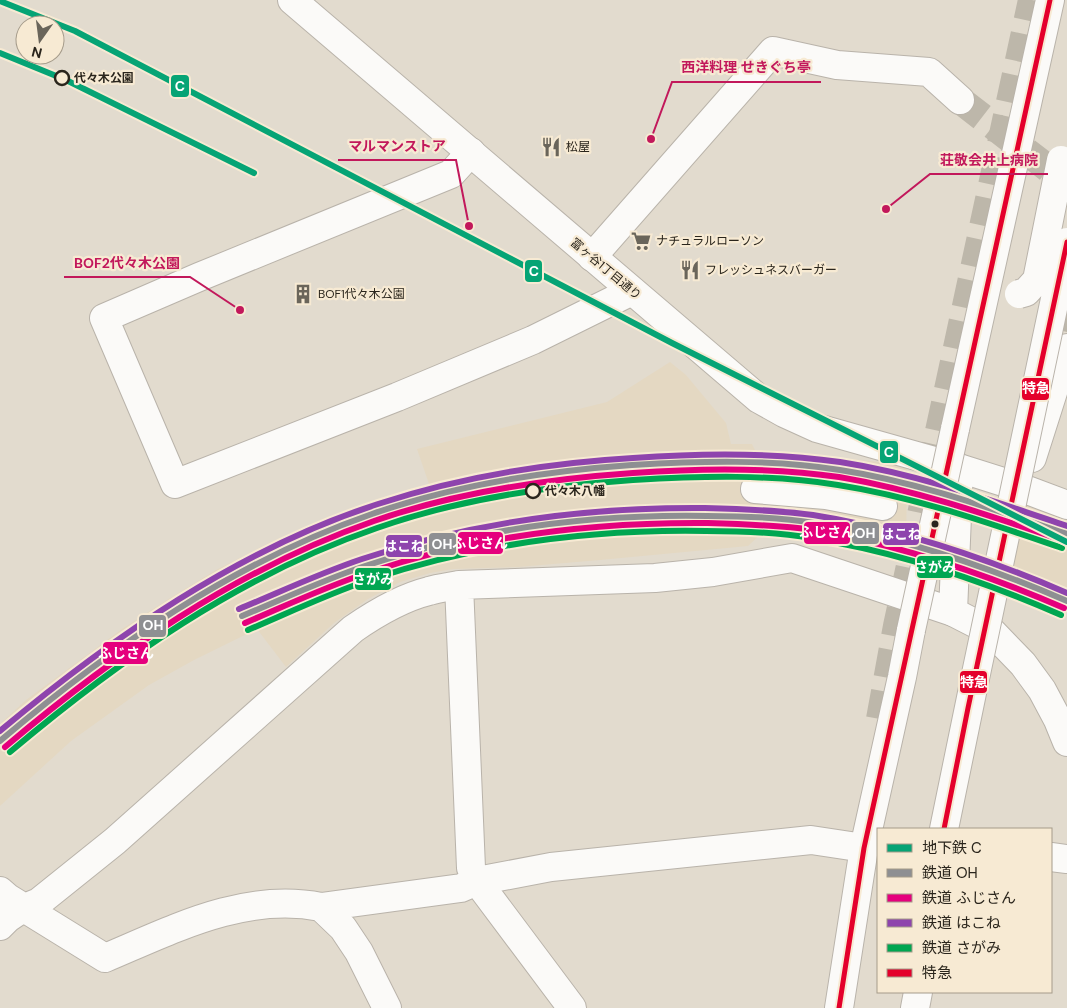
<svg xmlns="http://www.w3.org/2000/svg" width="1067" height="1008" font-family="'DM Sans','Noto Sans JP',sans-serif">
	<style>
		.built { fill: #e4d8c2 }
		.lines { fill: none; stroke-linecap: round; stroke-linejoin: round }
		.street-tunnel { stroke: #bdb7aa; stroke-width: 28; stroke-dasharray: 28 14; stroke-linecap: butt }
		.highway-tunnel { stroke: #bdb7aa; stroke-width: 28; stroke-dasharray: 28 14; stroke-linecap: butt }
		.street-casing { stroke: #b9b3aa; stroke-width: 30 }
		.secondary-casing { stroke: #b9b3aa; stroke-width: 30 }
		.primary-casing { stroke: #b9b3aa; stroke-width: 30 }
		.street { stroke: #fbfaf8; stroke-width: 28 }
		.secondary { stroke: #fbfaf8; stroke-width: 28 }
		.primary { stroke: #fbfaf8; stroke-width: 28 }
		.primary-bridge-casing { stroke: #b9b3aa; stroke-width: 30; stroke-linecap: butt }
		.primary-bridge { stroke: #fbfaf8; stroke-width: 28 }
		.bus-1-casing { stroke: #f7ead3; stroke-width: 9 }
		.bus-1 { stroke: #e4002b; stroke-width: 5 }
		.rail-1-casing { stroke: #f7ead3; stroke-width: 10 }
		.rail-2-casing { stroke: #f7ead3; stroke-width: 10 }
		.rail-3-casing { stroke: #f7ead3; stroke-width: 10 }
		.rail-4-casing { stroke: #f7ead3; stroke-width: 10 }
		.rail-1 { stroke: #8e8f92; stroke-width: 6 }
		.rail-2 { stroke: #e5007d; stroke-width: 6 }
		.rail-3 { stroke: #8e44ad; stroke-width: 6 }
		.rail-4 { stroke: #00a651; stroke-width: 6 }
		.metro-1-casing { stroke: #f7ead3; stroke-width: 10 }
		.metro-1 { stroke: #06a475; stroke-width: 6 }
		.stop-dot { fill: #f7ead3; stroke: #2a251c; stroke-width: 2.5 }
		.bus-dot { fill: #2a251c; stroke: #f7ead3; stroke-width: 2 }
		.labels { text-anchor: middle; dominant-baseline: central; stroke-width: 4.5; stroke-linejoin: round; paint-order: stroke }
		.stop-label { font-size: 12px; font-weight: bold; fill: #2a251c; stroke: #f7ead3; text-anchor: start }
		.poi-label { font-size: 12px; fill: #2a251c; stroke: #f7ead3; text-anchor: start }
		.street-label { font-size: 12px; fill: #2a251c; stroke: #f7ead3 }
		.leader { fill: none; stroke: #c2185b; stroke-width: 2 }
		.callout-dot { fill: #c2185b; stroke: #f7ead3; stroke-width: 2 }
		.callout-label { font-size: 14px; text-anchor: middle; font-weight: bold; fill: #c2185b; stroke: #f7ead3; stroke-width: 4.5; stroke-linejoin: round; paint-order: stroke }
		.line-badge { stroke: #f7ead3; stroke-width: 2 }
		.badge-label { font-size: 14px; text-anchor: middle; font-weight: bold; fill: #fff }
	</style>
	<rect width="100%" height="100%" fill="#e2dbce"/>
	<path class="built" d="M670,362L686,375L726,423L731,444H752L755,450L901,464L907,467L906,555L881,548L766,529L748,546L600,560L518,567L453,569L430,573L400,582L368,599L334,623L286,667L257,629L194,660L149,685L71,741L0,806V724L26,700L122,629L167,600L216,570L271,542L323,519L381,499L429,484L417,449L607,402Z
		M1008,499L1067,519V612L1050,604L1004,590Z"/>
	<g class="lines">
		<path class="street-tunnel" d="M960,100L1067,183"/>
		<path class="highway-tunnel" d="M1054,372L1067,315
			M880,719L897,626L1032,0"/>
		<defs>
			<path id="street" d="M471,152L451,174L199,277L104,318L175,484L397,397L533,340L632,291
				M592,257L773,51L837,65L929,72L960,100
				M1032,458L1067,348
				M959,468L1022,488L1067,505
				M755,489L826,495L883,506
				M459,585L471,868L477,881L572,1008
				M1051,857L1067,859
				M0,891L8,898L105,958C174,929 244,892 321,907L461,888L477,881L551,867L811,840L864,848
				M321,907L343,928L359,952L387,1008
				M0,926C11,913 24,908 39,902L115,841L353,629C376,613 401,598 429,591C439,588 449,587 459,585L655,578L713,572L792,558L953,612"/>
			<path id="secondary" d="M292,0L759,399L784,413L817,428L959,468L953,612L992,632L1023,664L1042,690L1058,720L1067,742"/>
			<path id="primary" d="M955,429L1050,0
				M944,829L973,688
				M839,1008L864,848L902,677L911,630
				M915,1008L918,992"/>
		</defs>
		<use href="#street" class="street-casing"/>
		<use href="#secondary" class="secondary-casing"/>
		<use href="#primary" class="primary-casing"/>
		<use href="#street" class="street"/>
		<use href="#secondary" class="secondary"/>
		<use href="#primary" class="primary"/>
		<defs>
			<path id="primary-bridge" d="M1019,294L1026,292L1037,280L1061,160
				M911,630L955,429
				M973,688L1067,242"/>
		</defs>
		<use href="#primary-bridge" class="primary-bridge-casing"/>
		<use href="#primary-bridge" class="primary-bridge"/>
		<defs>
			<path id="bus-1" d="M944,829L968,708L1067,242
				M839,1008L864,848L1050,0"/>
		</defs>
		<use href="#bus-1" class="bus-1-casing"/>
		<use href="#bus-1" class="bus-1"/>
		<defs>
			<path id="rail-1" d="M242,616C283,599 323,580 365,566C474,529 592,514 707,516C742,516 779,517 814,523C901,537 986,566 1067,601
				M0,741C111,647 234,562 372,514C455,485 545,471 632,465C701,461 771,459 840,470C918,482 992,509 1067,534"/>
			<path id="rail-2" d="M245,623C285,606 325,587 367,573C476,536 592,522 707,523C742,524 778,525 813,530C900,545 983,573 1064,608
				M5,747C115,654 237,569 374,521C457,492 546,479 633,473C701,468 771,467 839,477C916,490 991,516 1065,541"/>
			<path id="rail-3" d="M239,609C280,592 320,573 362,559C472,522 590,507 705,508C741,509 777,510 813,515C901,529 986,558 1067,593
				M0,731C111,638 239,549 378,504C460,477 547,463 633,458C701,453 771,452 840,462C918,474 993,501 1067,526"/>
			<path id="rail-4" d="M248,630C288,613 328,594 369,580C477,544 593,529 706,531C741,531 777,532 811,538C898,552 981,580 1061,615
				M10,752C119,660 240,575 377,528C459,499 547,486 633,480C701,476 771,474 838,485C915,497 989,523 1062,548"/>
		</defs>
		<use href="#rail-1" class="rail-1-casing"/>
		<use href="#rail-2" class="rail-2-casing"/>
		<use href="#rail-3" class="rail-3-casing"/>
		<use href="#rail-4" class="rail-4-casing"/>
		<use href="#rail-1" class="rail-1"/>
		<use href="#rail-2" class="rail-2"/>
		<use href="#rail-3" class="rail-3"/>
		<use href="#rail-4" class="rail-4"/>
		<defs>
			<path id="metro-1" d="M0,1L75,31L672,343L1067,542
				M0,53L66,80L254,173"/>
		</defs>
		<use href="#metro-1" class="metro-1-casing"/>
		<use href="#metro-1" class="metro-1"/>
	</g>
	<defs>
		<symbol id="restaurant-bare" viewBox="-9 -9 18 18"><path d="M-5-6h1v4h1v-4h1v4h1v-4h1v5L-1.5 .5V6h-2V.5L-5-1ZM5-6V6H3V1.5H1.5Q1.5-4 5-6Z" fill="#6a655a" stroke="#f7ead3" stroke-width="2.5" paint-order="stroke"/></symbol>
		<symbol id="supermarket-bare" viewBox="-9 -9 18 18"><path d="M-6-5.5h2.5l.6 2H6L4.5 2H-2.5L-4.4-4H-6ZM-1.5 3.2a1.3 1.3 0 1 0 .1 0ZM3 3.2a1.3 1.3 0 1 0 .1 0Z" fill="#6a655a" stroke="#f7ead3" stroke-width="2.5" paint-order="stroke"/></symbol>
		<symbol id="building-bare" viewBox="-9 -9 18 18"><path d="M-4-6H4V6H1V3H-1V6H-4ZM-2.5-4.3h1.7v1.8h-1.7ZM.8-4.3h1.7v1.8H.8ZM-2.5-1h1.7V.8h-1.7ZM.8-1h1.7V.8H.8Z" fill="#6a655a" stroke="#f7ead3" stroke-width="2.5" paint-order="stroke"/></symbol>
	</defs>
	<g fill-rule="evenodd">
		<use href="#restaurant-bare" x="537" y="133" width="28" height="28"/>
		<use href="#supermarket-bare" x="627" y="227" width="28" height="28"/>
		<use href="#restaurant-bare" x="676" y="256" width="28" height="28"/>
		<use href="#building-bare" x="289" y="280" width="28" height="28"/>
	</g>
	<g class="stop-dot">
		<circle cx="62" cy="78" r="7"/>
		<circle cx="533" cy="491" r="7"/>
	</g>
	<circle class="bus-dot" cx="935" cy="524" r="4.5"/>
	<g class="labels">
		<g class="stop-label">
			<text x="74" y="78">代々木公園</text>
			<text x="545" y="491">代々木八幡</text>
		</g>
		<g class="poi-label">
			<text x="566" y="147">松屋</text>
			<text x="656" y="241">ナチュラルローソン</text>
			<text x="705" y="270">フレッシュネスバーガー</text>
			<text x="318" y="294">BOF1代々木公園</text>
		</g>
		<g class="street-label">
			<text transform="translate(606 269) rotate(40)">富ヶ谷1丁目通り</text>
		</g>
	</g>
	<path class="leader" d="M651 139L672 82H821M469 226L456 160H338M886 209L930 174H1048M240 310L190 277H64"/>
	<g class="callout-dot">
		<circle cx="651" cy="139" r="5"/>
		<circle cx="469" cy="226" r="5"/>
		<circle cx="886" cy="209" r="5"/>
		<circle cx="240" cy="310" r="5"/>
	</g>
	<g class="callout-label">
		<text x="746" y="72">西洋料理 せきぐち亭</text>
		<text x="397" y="151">マルマンストア</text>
		<text x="989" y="165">荘敬会井上病院</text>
		<text x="127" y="268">BOF2代々木公園</text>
	</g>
	<g class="line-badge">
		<rect x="170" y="74" width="20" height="24" rx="5" fill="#06a475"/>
		<rect x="524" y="259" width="19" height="24" rx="5" fill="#06a475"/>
		<rect x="1021" y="377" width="29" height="24" rx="5" fill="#e4002b"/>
		<rect x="879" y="440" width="20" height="24" rx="5" fill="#06a475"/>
		<rect x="803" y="521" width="48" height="24" rx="5" fill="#e5007d"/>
		<rect x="851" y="521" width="29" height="24" rx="5" fill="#8e8f92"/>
		<rect x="882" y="522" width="38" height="24" rx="5" fill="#8e44ad"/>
		<rect x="457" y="531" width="47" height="24" rx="5" fill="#e5007d"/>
		<rect x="428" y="532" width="29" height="24" rx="5" fill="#8e8f92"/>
		<rect x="385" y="534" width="38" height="24" rx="5" fill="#8e44ad"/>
		<rect x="916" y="555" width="38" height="24" rx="5" fill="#00a651"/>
		<rect x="354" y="567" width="38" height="24" rx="5" fill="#00a651"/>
		<rect x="138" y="614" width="29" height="24" rx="5" fill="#8e8f92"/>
		<rect x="102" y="641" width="47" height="24" rx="5" fill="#e5007d"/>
		<rect x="959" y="670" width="29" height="24" rx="5" fill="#e4002b"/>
	</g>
	<g class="badge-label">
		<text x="180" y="91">C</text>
		<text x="534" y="276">C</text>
		<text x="1036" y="393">特急</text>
		<text x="889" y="457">C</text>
		<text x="827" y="537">ふじさん</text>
		<text x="865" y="538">OH</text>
		<text x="901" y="539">はこね</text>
		<text x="480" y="548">ふじさん</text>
		<text x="442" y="549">OH</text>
		<text x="404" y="551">はこね</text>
		<text x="935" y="572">さがみ</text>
		<text x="373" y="584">さがみ</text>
		<text x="153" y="630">OH</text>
		<text x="126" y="658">ふじさん</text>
		<text x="974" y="687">特急</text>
	</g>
	<rect x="877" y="828" width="175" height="165" fill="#f7ead3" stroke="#a59b8a"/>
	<rect x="887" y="844" width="25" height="8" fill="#06a475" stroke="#a59b8a"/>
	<text x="922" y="853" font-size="15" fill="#2a251c">地下鉄 C</text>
	<rect x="887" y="869" width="25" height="8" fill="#8e8f92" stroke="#a59b8a"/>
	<text x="922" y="878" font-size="15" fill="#2a251c">鉄道 OH</text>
	<rect x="887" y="894" width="25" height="8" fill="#e5007d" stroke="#a59b8a"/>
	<text x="922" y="903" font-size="15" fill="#2a251c">鉄道 ふじさん</text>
	<rect x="887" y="919" width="25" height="8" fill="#8e44ad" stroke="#a59b8a"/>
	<text x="922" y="928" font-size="15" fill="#2a251c">鉄道 はこね</text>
	<rect x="887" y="944" width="25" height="8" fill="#00a651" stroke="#a59b8a"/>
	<text x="922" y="953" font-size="15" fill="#2a251c">鉄道 さがみ</text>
	<rect x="887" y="969" width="25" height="8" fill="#e4002b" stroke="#a59b8a"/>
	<text x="922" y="978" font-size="15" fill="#2a251c">特急</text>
	<g transform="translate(40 40) rotate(194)"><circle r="24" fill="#f7ead3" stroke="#a59b8a"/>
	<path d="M0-4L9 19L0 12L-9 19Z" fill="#6a655a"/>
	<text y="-8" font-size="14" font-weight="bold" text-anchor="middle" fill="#2a251c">N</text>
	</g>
</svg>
